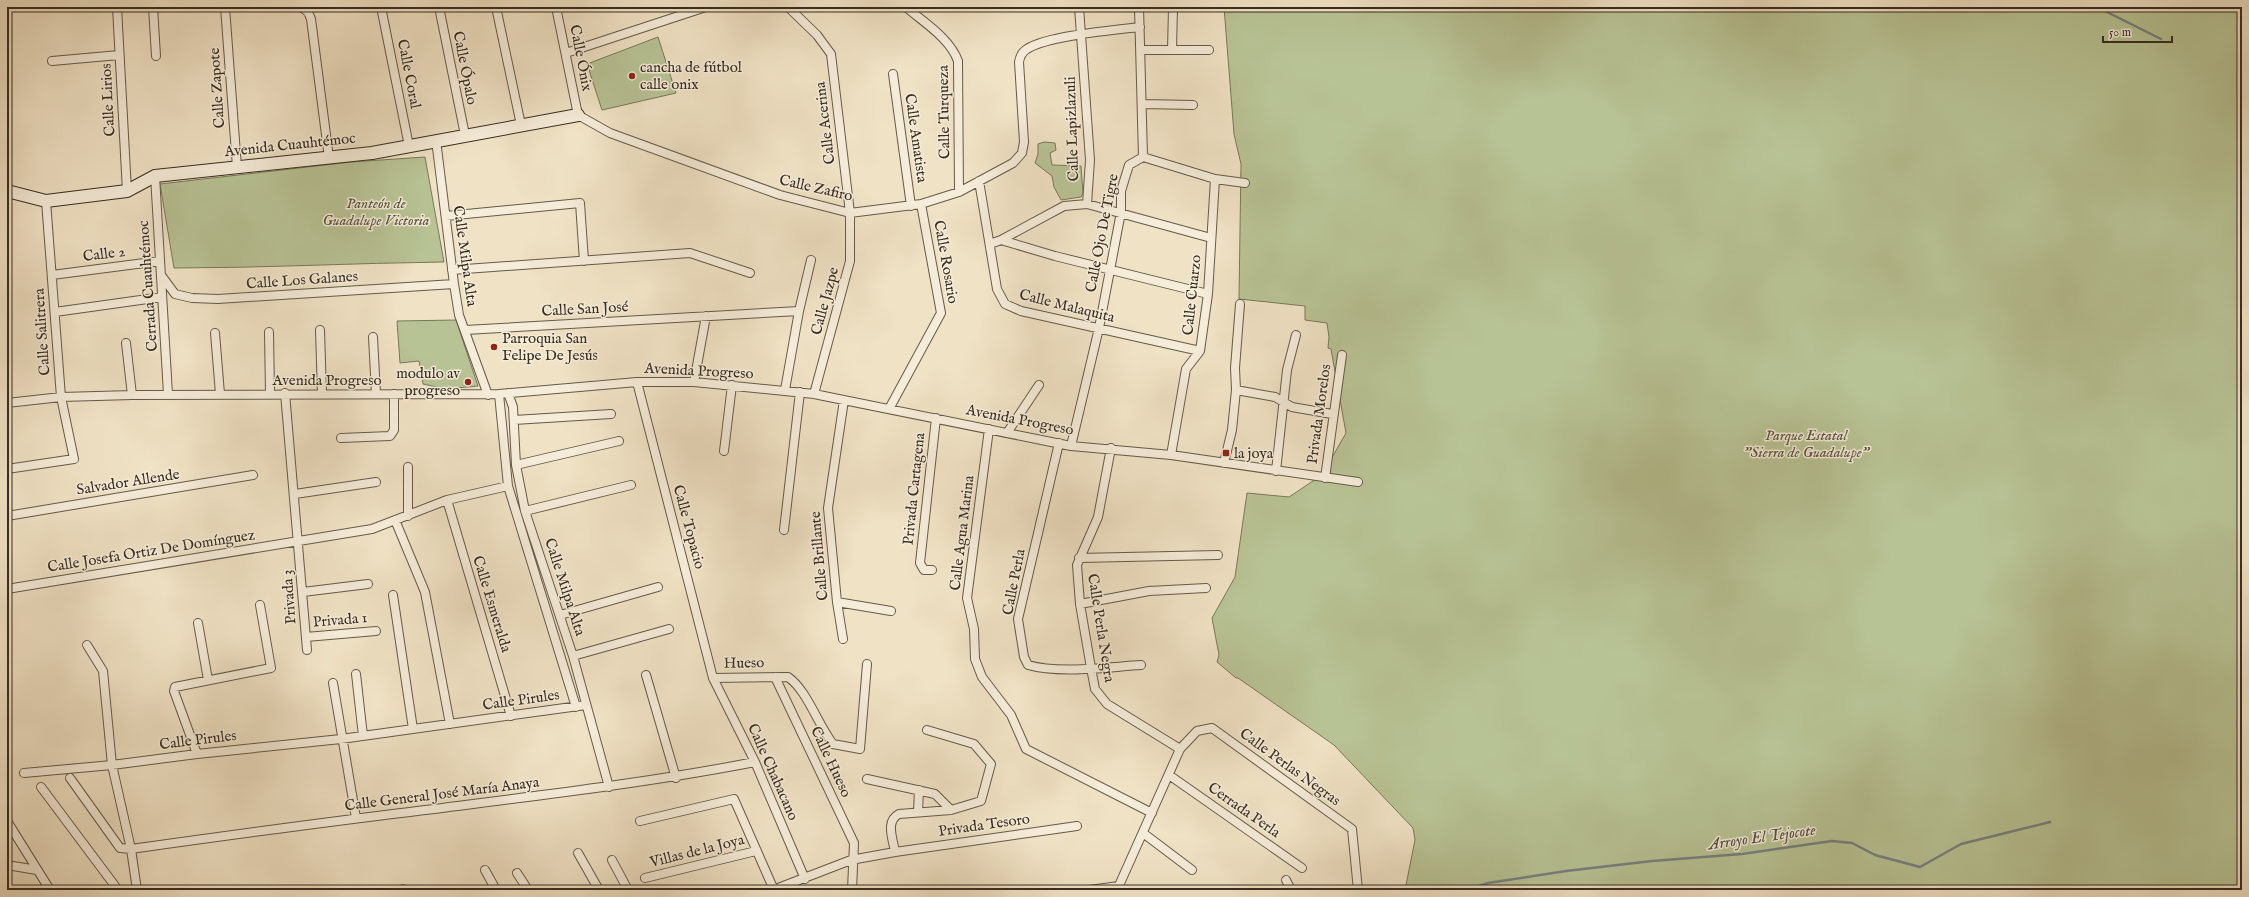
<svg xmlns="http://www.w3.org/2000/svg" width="2249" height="897" font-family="'IM FELL English',serif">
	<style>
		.green { fill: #b8c395; stroke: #78785b }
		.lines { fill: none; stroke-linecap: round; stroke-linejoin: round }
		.stream { stroke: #768280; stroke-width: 2.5 }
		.minor-casing { stroke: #655a4a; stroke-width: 10 }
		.secondary-casing { stroke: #372d21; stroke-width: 14 }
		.minor { stroke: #f5ecd9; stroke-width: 8 }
		.secondary { stroke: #f5ecd9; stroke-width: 12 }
		.poi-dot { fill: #8f2418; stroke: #f5ecd9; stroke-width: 1.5 }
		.labels { text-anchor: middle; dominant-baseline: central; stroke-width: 3; stroke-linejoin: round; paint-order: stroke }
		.street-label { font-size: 15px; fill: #372d21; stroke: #f5ecd9 }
		.poi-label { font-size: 15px; fill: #372d21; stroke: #f5ecd9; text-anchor: start }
		.park-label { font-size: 15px; font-style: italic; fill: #57523e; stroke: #f5ecd9 }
		.water-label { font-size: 16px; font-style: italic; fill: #515048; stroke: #f5ecd9 }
	</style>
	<rect width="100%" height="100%" fill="#f0e2c5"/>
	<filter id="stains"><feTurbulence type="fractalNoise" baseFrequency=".005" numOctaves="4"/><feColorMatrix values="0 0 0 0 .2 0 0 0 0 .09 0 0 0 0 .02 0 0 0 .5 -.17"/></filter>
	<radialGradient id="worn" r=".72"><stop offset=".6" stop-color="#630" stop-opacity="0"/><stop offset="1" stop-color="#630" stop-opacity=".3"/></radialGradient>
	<path class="green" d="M1224,7H2242V890H1405L1415,840L1413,828L1334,745L1238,678H1236L1217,662L1219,655L1212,618L1235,577L1247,493L1289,497L1322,475L1346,433L1331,349L1328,348L1329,337L1327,323L1305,320V306L1239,299L1241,164L1234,134Z
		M658,37L676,93L602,110L587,64Z
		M1044,142L1055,143L1056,150L1050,153L1052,165L1081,166L1083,193L1081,197L1061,200L1054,187L1052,176L1035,163L1038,154V144Z
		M425,157L444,262C354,263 264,268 174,268L160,184L351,162Z
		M456,320L478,386L446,389L423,384L419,361L400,363L397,321Z"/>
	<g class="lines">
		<path class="stream" d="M2097,7L2161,39
			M1467,890L1488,883L1566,871L1652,861L1742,854L1832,841L1852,843L1875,855L1920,867L1961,844L2050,822"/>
		<defs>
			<path id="minor" d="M117,7L127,191
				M153,7L156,56
				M225,7L237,167
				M301,7L308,12L311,19L329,158
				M381,7L409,146
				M439,7L465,135
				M496,7L521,125
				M556,7L578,115L610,133L780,195L850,213L921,204L959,192L1013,163L1022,153L1024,142L1019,62C1020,56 1022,52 1027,49C1046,36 1114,30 1140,27
				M788,7L817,35L831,54L850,213V261L814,394
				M906,7C923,22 950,38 958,61L959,192
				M1079,7L1090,160L1087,204
				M1139,7L1143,157
				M1141,50H1209
				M1172,50L1173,7
				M566,53L706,7
				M52,61L119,55
				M893,74L911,206
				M1143,104L1193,105
				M436,140L454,284L459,315L488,395
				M1143,157L1215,179L1245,183
				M155,176L168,394
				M979,181L997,289L1005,304L1021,311L1200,351
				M446,216L580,203L584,261
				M1001,240L1064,206L1087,204L1211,238
				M990,244L1001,240L1055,256L1208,294
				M452,270L690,253L750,273
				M52,275L160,261
				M161,275L175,294L192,298L218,299L454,284
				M55,312L162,297
				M320,330L322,394
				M465,330L799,311
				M269,332L270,394
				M215,333L220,394
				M373,337L376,394
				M126,343L132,395
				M637,382L713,678L755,762L805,879
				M694,382L706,316
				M785,390L799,311L811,260
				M1236,390L1275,397L1292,407L1332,414
				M285,393L307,650
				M508,393L513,407L516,465L525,511L573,656L609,787
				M499,394L508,486L576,707
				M7,403L61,397L132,395L499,394L637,382H694L814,394L1071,446L1171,455L1358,482
				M889,409L941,313L921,204
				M514,420L611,414
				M989,429L967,598L974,629L975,659L982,677L1011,715L1026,749L1152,813
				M1007,433L1039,385
				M341,438L390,436L394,430V394
				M1059,443L1018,619L1024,657L1028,665C1059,674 1108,667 1141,665
				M1071,446L1099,328L1121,212V191L1129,165L1143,157
				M1111,448L1098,517L1077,565L1080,604L1091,668L1095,689L1107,704L1180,749
				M724,451L732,385
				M1171,455L1186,369L1200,351L1208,294L1215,179
				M1224,463L1232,430L1236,390L1235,368L1240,304
				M516,465L619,441
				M7,469L74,459L61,397L46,201
				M1276,471L1287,370L1296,335
				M1325,478L1342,355
				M295,494L376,482
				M447,500L511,716
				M525,511L631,485
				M7,516L253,475
				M408,516V467
				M395,520L425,592L450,724
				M784,530L800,392
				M1079,558L1218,555
				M932,570H924L920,563L936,418
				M7,589L372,529L447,500L508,486
				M303,592L368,584
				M393,595L413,729
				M837,602L891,611
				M1080,604L1149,591L1206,588
				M560,615L658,587
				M198,623L208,680
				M306,637L376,631
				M843,639L837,602L828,508L844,400
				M87,645L103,671L112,765L131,849L137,890
				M573,656L669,629
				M356,674L363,736
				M646,675L676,778
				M775,677L854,843L852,890
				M713,678L788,677C807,690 818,725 833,744L860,749L867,664
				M333,683L356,818
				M197,754L174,691L175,687L271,668L260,605
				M24,773L112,765L197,754L341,739L586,705
				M1169,775L1302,868
				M70,778L120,848L131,849C224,836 317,823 410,812C526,797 641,784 755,762
				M867,779L935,794L951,810
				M41,787L118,890
				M918,812L919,790
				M7,821L50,890
				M640,821L734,799L774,890
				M1143,833L1192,870
				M895,852C893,839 885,821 899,814L951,810L981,801L991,764L974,744L927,730
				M578,853L599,890
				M612,860L628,890
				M7,865L37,870
				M485,870L496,890
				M517,873L528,890
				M645,878L756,851
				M1286,880L1291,890
				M403,889L404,890
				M773,890L851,860L895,852L1077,826
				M1089,890L1119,886
				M1117,890L1180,749L1197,731L1212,728L1352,829L1358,890"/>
			<path id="secondary" d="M7,191L46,201L127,191L155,176L372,153L578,115"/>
		</defs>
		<use href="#minor" class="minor-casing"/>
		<use href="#secondary" class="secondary-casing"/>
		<use href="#minor" class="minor"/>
		<use href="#secondary" class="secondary"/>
	</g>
	<g class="poi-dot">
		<circle cx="632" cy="76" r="4"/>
		<circle cx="494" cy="347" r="4"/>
		<circle cx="468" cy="382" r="4"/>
		<rect x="1222" y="449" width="8" height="8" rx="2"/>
	</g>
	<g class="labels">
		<g class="street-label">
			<text transform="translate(581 58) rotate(79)">Calle Ónix</text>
			<text transform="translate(465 68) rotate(79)">Calle Ópalo</text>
			<text transform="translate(409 74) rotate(79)">Calle Coral</text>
			<text transform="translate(217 88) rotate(-94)">Calle Zapote</text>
			<text transform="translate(108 100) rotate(-93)">Calle Lirios</text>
			<text transform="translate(944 112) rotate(-91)">Calle Turqueza</text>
			<text transform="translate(825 123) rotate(-97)">Calle Acerina</text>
			<text transform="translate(1072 129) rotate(-92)">Calle Lapizlazuli</text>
			<text transform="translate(916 138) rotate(82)">Calle Amatista</text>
			<text transform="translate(290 145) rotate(-6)">Avenida Cuauhtémoc</text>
			<text transform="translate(816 188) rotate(13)">Calle Zafiro</text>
			<text transform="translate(1102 233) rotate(-79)">Calle Ojo De Tigre</text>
			<text transform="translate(104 254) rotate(-7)">Calle 2</text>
			<text transform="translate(465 256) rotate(82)">Calle Milpa Alta</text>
			<text transform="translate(946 262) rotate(80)">Calle Rosario</text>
			<text transform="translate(302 280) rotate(-4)">Calle Los Galanes</text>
			<text transform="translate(148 286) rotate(-94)">Cerrada Cuauhtémoc</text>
			<text transform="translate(1192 295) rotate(-84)">Calle Cuarzo</text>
			<text transform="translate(825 301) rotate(-75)">Calle Jazpe</text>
			<text transform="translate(1067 306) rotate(14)">Calle Malaquita</text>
			<text transform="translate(585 309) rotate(-3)">Calle San José</text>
			<text transform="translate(42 332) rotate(-94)">Calle Salitrera</text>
			<text transform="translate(699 371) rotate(3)">Avenida Progreso</text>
			<text x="327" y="380">Avenida Progreso</text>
			<text transform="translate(1319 414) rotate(-82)">Privada Morelos</text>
			<text transform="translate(1020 420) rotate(11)">Avenida Progreso</text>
			<text transform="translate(128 482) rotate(-9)">Salvador Allende</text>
			<text transform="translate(914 489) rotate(-84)">Privada Cartagena</text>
			<text transform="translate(689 527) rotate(75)">Calle Topacio</text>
			<text transform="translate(962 533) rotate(-83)">Calle Agua Marina</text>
			<text transform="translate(151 551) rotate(-9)">Calle Josefa Ortiz De Domínguez</text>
			<text transform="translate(819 556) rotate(-95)">Calle Brillante</text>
			<text transform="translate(1014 582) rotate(-79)">Calle Perla</text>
			<text transform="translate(565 587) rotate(72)">Calle Milpa Alta</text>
			<text transform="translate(289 597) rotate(-94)">Privada 3</text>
			<text transform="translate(492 604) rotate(73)">Calle Esmeralda</text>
			<text transform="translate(340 620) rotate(-5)">Privada 1</text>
			<text transform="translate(1101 628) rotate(81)">Calle Perla Negra</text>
			<text transform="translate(744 663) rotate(-1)">Hueso</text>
			<text transform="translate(521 700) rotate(-8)">Calle Pirules</text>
			<text transform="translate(198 740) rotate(-7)">Calle Pirules</text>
			<text transform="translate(831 762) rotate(65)">Calle Hueso</text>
			<text transform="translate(1290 767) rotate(36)">Calle Perlas Negras</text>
			<text transform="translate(773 772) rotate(66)">Calle Chabacano</text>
			<text transform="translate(442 794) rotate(-7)">Calle General José María Anaya</text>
			<text transform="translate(1244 810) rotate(35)">Cerrada Perla</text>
			<text transform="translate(984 825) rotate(-8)">Privada Tesoro</text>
			<text transform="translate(697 851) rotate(-14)">Villas de la Joya</text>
		</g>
		<g class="poi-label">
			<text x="640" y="67">cancha de fútbol<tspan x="640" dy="17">calle onix</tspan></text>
			<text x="502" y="338">Parroquia San<tspan x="502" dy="17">Felipe De Jesús</tspan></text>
			<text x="460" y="373" text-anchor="end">modulo av<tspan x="460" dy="17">progreso</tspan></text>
			<text x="1234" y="453">la joya</text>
		</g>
		<g class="park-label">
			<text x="376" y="203">Panteón de<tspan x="376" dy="17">Guadalupe Victoria</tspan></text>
			<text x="1806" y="435">Parque Estatal<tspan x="1806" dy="17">"Sierra de Guadalupe"</tspan></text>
		</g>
		<g class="water-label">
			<text transform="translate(1762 838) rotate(-8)">Arroyo El Tejocote</text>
		</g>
	</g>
	<rect width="2249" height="897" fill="none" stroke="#f0e2c5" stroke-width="24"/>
	<rect x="8" y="8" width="2233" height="881" fill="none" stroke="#372d21" stroke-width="2"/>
	<rect x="12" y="12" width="2225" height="873" fill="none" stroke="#372d21"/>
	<path d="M2103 36v6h69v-6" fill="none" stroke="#372d21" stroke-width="2"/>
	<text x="2109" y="36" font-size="12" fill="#372d21" stroke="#f5ecd9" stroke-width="3" paint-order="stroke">50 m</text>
	<rect width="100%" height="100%" filter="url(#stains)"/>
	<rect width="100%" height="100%" fill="url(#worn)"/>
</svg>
